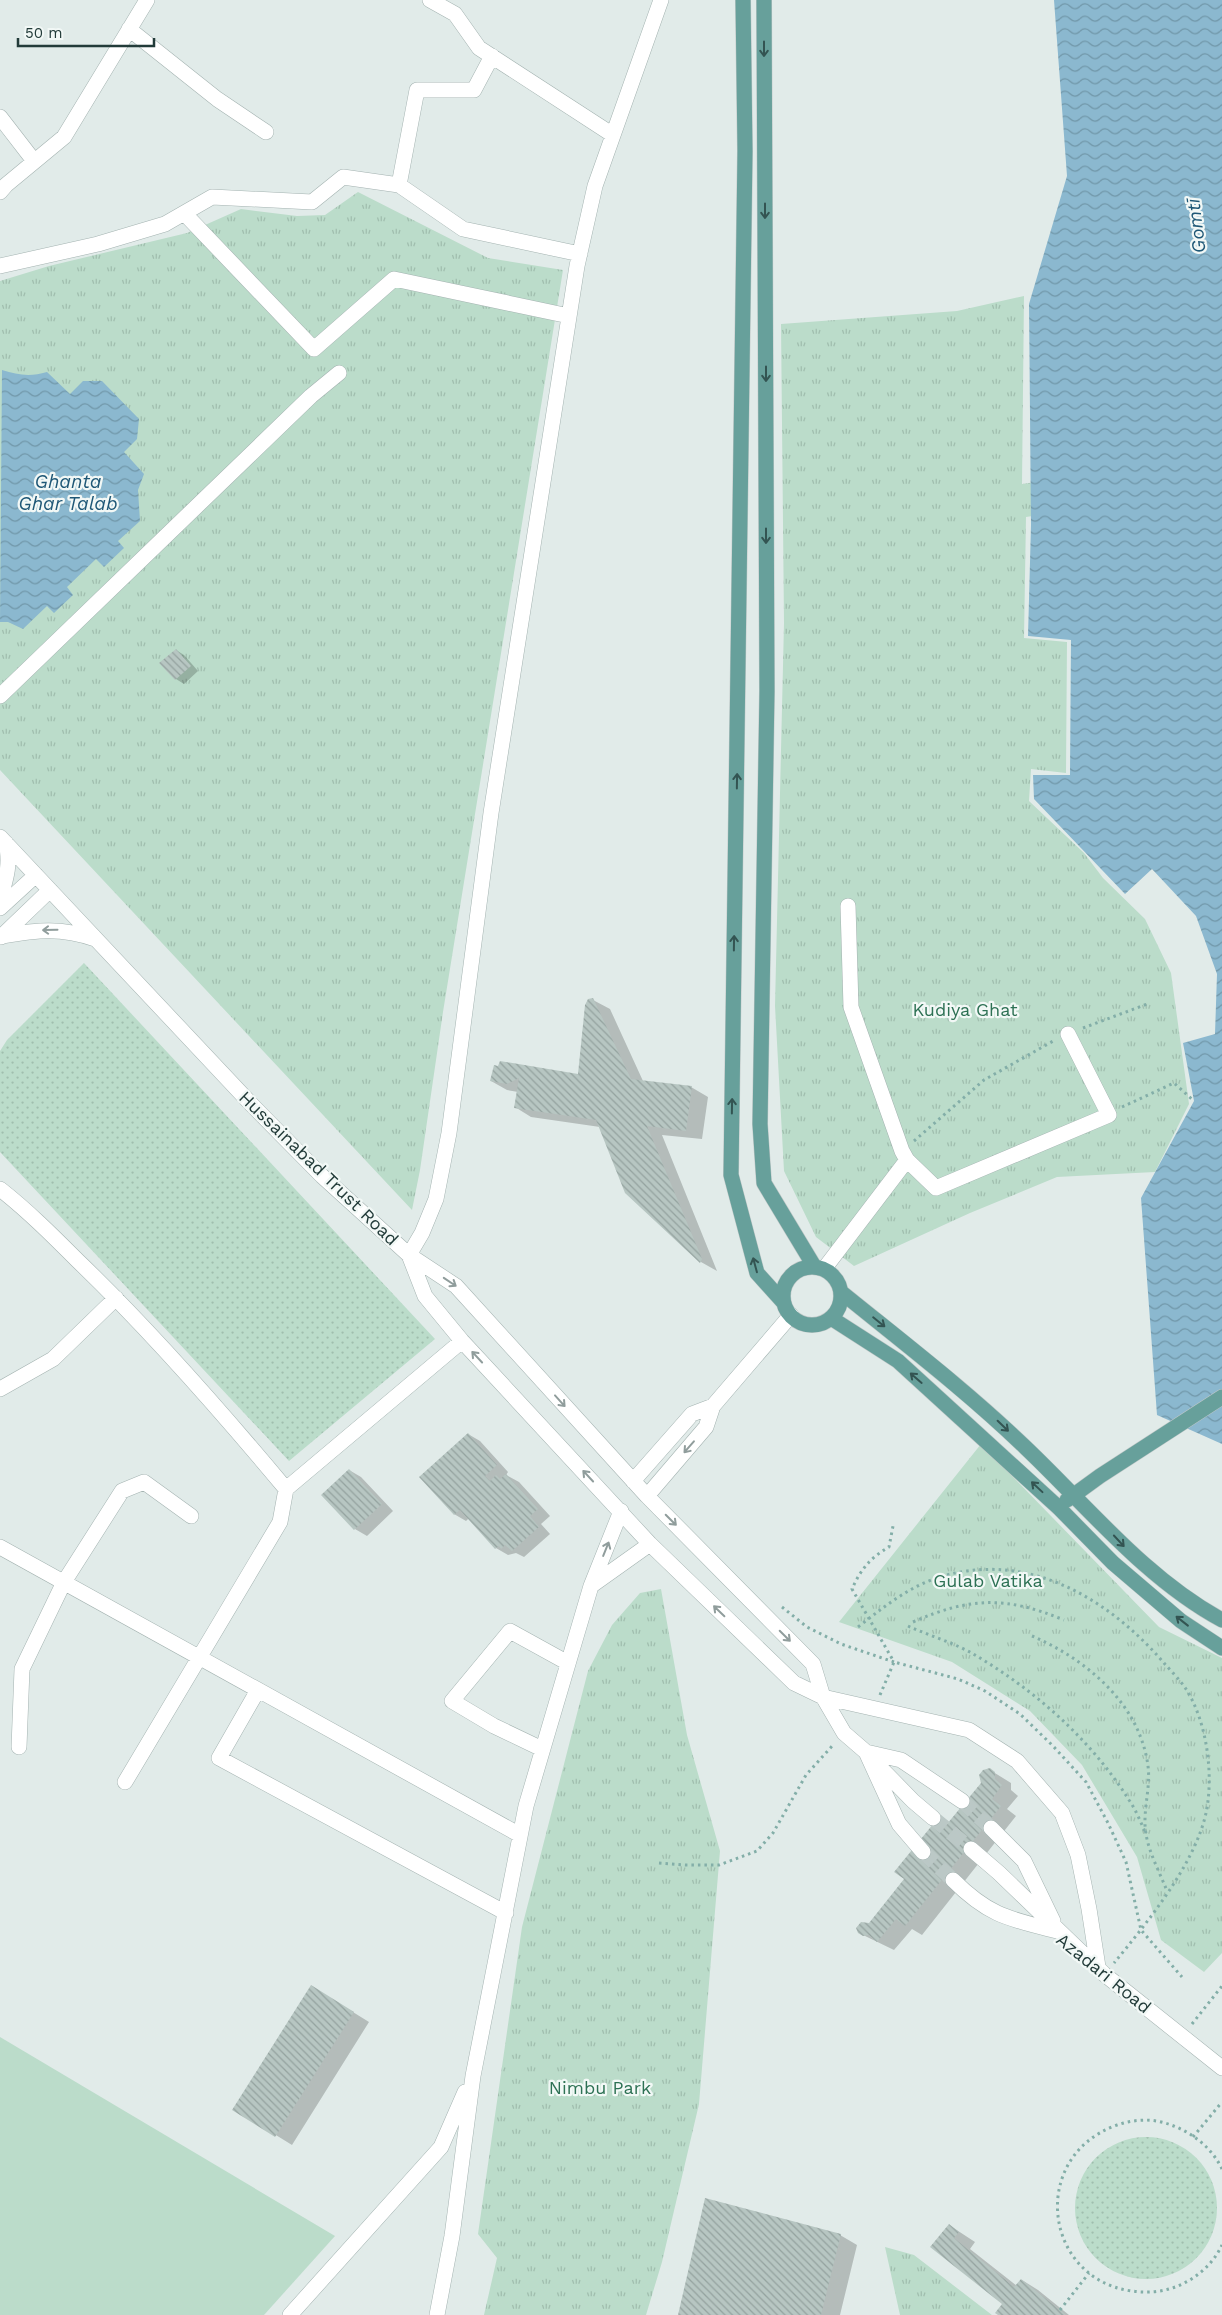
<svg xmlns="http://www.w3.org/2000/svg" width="1222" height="2315" font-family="'Work Sans',sans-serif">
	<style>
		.grass { fill: url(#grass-dots) }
		.park { fill: url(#park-tufts) }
		.pitch { fill: #bbdcca }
		.water { fill: url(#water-waves) }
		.shadow { fill: #0003 }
		.building { fill: url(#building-back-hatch) }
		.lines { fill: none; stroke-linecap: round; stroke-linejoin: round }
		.minor-tunnel { stroke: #bbc8c6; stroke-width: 15; stroke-dasharray: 15 8; stroke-linecap: butt }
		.minor-casing { stroke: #a4b3b1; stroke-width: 16 }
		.major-casing { stroke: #c1c8c8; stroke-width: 16 }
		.path { stroke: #83aea8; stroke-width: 3; stroke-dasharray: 2.5 4; stroke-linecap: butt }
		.minor { stroke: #fff; stroke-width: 15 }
		.major { stroke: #67a09b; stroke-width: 15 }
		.oneway { stroke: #335452 }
		.oneway2 { stroke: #909d9c }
		.labels { text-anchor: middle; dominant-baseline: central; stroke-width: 4.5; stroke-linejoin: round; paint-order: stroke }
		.park-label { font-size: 18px; fill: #2d7154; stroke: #f2f8f6 }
		.street-label { font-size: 18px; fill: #223b39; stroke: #f2f8f6 }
		.water-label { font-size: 19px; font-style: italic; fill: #1e5776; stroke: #f2f8f6 }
	</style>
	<defs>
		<pattern id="grass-dots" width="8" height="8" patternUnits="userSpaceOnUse" patternTransform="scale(1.25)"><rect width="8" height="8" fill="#bbdcca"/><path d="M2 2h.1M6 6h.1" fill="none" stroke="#a0beae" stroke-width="1.8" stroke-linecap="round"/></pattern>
		<pattern id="park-tufts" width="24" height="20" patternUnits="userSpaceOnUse" patternTransform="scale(1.25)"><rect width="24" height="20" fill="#bbdcca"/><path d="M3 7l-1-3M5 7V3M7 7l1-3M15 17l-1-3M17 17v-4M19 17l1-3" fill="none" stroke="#a0beae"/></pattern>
		<pattern id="water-waves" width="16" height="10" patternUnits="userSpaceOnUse" patternTransform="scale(1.25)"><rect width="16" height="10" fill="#8bb8cf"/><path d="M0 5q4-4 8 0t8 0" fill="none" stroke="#7197a9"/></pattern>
		<pattern id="building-back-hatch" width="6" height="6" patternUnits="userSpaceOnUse" patternTransform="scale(1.25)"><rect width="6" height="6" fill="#b7c6c2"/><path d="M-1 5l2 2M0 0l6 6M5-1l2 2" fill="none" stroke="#94a29f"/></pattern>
	</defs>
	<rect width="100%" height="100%" fill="#e1ebe9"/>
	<path class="grass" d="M84,963L435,1339L289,1461L0,1152V1051L7,1040Z
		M1075 2208a71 71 0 1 1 142 0a71 71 0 1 1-142 0Z"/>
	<path class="park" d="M358,192L488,258L563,270L443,1012L420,1170L412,1210L0,770V281L49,266L187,233L241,209L297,216L325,215Z
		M1024,296L1022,484L1050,480L1052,513L1026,517L1024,638L1067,642L1066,773L1031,769L1029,801L1084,853L1103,878L1145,919L1171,973L1189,1104L1155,1172L1057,1177L970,1213L854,1266L816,1237L784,1171L775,1006L784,623L781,324L957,311Z
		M981,1444L1159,1627L1222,1658V1953L1204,1972L1161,1940L1137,1857L1082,1765L1030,1711L952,1662L839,1622Z
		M661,1589L687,1735L720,1851L699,2104L662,2262L646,2315H484L497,2258L478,2234L522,1927L588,1671L612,1625L640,1593Z
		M885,2247L914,2255L992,2315H900Z"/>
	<path class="pitch" d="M0,2037L335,2236L264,2315H0Z"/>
	<path class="water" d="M1054,0H1222V1444L1157,1415L1141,1198L1194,1101L1183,1043L1215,1034L1217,974L1196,916L1152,869L1125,894L1034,799L1033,775H1070L1071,640L1028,636L1031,525L1029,304L1067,176Z
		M2,370C18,375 30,377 47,372L70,394L83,381H102L139,419L137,439L124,452L144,474L138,490L140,521L118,541L124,548L104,567L96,559L67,587L73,595L54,613L47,606L23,629L8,622H0Z"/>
	<path class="shadow" d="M176,650L184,655L198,671L184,684L176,679L161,664Z
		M593,1000L610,1009L643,1081L691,1087L708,1097L702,1139L662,1135L717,1271L701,1262L626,1192L600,1127L531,1117L515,1107L518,1092L507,1090L491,1081L495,1067L579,1075Z
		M468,1434L480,1441L508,1472L506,1475L519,1482L550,1516L541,1524L550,1534L524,1557L516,1553L508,1555L496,1548L469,1518L466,1521L454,1514Z
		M349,1470L361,1477L393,1511L367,1536L355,1529Z
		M990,1770L1011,1783V1790L1018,1796L1007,1809L1016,1816L922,1935L912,1929L894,1950L863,1935L948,1825L983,1784Z
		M327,1996L369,2022L292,2145L234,2109Z
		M949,2225L975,2242L970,2249L1017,2286L1022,2280L1038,2290L1069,2315H1000L1003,2304L932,2246Z
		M840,2235L857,2245L840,2315H680Z"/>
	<path class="building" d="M176,649L191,666L175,680L159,663Z
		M593,998L631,1079L692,1086L686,1131L647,1126L702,1259L700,1263L625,1193L596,1120L514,1108L519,1078L507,1084L490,1081L494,1065L498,1066L500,1061L578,1074L585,1005L588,999Z
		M468,1433L497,1465L485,1476L490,1481L496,1475L500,1479L506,1474L538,1509L530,1516L539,1527L512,1551L505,1545L501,1549L499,1546L495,1549L460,1510L454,1515L419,1477Z
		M349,1469L382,1504L354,1530L321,1495Z
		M990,1768L995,1772V1779L1002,1785L992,1799L1001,1806L905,1926L896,1919L877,1942L869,1935L863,1936L858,1933L856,1928L861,1922L869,1923L904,1879L894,1872L938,1818L947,1824L981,1783L979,1775L983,1770Z
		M311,1985L354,2012L275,2137L232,2110Z
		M705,2198L841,2234L821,2315H678Z
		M949,2224L959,2232L954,2238L1014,2287L1021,2279L1066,2315H998L995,2313L1002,2304L930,2247Z"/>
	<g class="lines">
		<path class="minor-tunnel" d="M962,1801L991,1828
			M933,1818L971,1849
			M923,1852L953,1880"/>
		<defs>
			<path id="minor" d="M430,0L455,14L479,48L613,135
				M129,29L217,99L266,132
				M0,117L34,161
				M399,185L417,90H474L492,56
				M0,192L6,185L64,137L147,0
				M184,213L314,349L394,279L569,316
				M0,266L98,244L165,224L212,197L312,202L343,177L399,185L463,229L580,254
				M0,696L311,396L339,373
				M0,837L252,1105L322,1176L409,1255L425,1296L462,1341L650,1544L794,1683L823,1697L969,1730L1017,1761L1062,1813L1078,1855L1089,1909L1098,1967
				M0,899C6,879 11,864 6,843
				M0,908L36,875
				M2,936C37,930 61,927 95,939
				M1,937L50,890
				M907,1160L936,1188L1109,1115L1068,1034
				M0,1189C28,1211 53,1236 78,1261C152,1332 220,1410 286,1489L462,1341
				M409,1255L422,1233L436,1199L449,1133L491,813L577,266L595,186L661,0
				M409,1255L456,1286L647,1496L813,1664L823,1697L844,1733L866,1752L899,1824L923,1852
				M824,1269L907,1160L902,1151L851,1007L848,906
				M0,1389L53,1359L116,1298
				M633,1481L692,1414L713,1406
				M647,1496L706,1427L713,1406L791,1315
				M0,1547L520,1835
				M591,1586L650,1544
				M258,1690L219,1758L506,1913
				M19,1747L22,1669L64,1582L122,1491L144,1482L191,1516
				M542,1749L494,1726L452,1701L510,1631L568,1663
				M866,1752L901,1760L962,1801
				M873,1760L913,1801L933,1818
				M125,1782L280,1522L286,1489
				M991,1828L1024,1861L1053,1921
				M971,1849L999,1873L1104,1974L1222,2068
				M953,1880C989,1916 1009,1919 1057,1931
				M290,2315L441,2147L465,2092
				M437,2315L452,2236L473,2076L526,1806L591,1586L621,1511"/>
			<path id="major" d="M743,0L745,151L731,1175L757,1273L784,1303
				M764,0L767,691L760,1124L764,1183L814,1266
				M783 1296a29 29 0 1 1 58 0a29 29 0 1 1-58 0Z
				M841,1292C904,1343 968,1392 1026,1448C1088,1507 1146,1579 1222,1620
				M831,1318L898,1361L1059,1508L1113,1563L1181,1621L1222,1648
				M1067,1500L1100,1476L1222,1397"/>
		</defs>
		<use href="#minor" class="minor-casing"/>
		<use href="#major" class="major-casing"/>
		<path class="path" d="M1083,1028L1150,1003
			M1122,1107L1174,1083L1194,1101
			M914,1141L984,1080L1055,1040
			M782,1607L807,1627L841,1644L894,1662L852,1589C861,1569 870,1558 889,1547L893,1526
			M913,1622C970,1597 1006,1596 1064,1620
			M908,1626C930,1636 955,1643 975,1655C1036,1691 1091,1740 1129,1800C1136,1810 1141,1823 1146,1834
			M858,1627C894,1599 921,1577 967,1571C1045,1560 1115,1606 1164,1663C1171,1671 1180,1680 1186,1689C1207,1722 1214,1775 1206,1813C1195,1864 1147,1923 1114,1963
			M1032,1636C1086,1659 1140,1704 1148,1766C1151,1788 1142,1812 1146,1834C1149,1853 1160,1873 1167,1891
			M880,1695L894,1662L958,1679L985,1691L1020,1714L1053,1746L1086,1782L1108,1823L1126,1862L1141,1930L1182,1977
			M659,1863L685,1865H719L757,1851L773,1833L806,1775L833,1745
			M1192,2024L1222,1986
			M1193,2137L1222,2102
			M1222,2169C1211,2146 1189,2130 1165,2123C1149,2118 1132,2120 1117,2125C1023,2158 1045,2295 1150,2292C1179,2291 1209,2273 1222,2245
			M1060,2310L1089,2273"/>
		<use href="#minor" class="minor"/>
		<use href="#major" class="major"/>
	</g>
	<defs><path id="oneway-shaft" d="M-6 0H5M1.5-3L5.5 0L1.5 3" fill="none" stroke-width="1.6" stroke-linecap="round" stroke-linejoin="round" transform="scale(1.25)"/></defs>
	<g class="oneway">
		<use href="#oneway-shaft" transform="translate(764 49) rotate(90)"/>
		<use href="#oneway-shaft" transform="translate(765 211) rotate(90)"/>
		<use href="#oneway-shaft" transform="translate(766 374) rotate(90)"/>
		<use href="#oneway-shaft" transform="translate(766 536) rotate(90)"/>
		<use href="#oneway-shaft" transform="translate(737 781) rotate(-89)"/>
		<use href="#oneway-shaft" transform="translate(734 943) rotate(-89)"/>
		<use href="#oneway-shaft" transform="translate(732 1106) rotate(-89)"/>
		<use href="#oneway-shaft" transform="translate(755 1265) rotate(-105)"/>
		<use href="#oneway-shaft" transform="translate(879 1322) rotate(39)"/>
		<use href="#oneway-shaft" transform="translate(916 1378) rotate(-139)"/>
		<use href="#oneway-shaft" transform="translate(1003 1426) rotate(44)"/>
		<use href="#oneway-shaft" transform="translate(1037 1487) rotate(-137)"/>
		<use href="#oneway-shaft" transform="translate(1119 1541) rotate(47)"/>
		<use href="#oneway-shaft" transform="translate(1182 1621) rotate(-142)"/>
	</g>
	<g class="oneway2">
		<use href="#oneway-shaft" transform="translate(50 930) rotate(179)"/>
		<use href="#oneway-shaft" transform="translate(450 1282) rotate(34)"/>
		<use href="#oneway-shaft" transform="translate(477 1357) rotate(-133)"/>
		<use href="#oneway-shaft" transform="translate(560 1401) rotate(48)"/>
		<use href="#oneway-shaft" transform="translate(689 1447) rotate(131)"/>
		<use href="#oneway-shaft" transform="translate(588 1476) rotate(-133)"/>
		<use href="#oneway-shaft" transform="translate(671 1520) rotate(45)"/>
		<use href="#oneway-shaft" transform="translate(606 1549) rotate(-68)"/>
		<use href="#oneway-shaft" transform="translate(719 1611) rotate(-136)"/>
		<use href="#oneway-shaft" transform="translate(785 1636) rotate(45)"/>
	</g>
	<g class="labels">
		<g class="park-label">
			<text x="965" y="1009">Kudiya Ghat</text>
			<text x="988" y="1580">Gulab Vatika</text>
			<text x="600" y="2087">Nimbu Park</text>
		</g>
		<g class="street-label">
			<text transform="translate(319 1168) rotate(44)">Hussainabad Trust Road</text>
			<text transform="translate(1104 1973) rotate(39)">Azadari Road</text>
		</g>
		<g class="water-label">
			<text transform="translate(1196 226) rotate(-97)">Gomtī</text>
			<text x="68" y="481">Ghanta<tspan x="68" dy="22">Ghar Talab</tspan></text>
		</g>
	</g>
	<path d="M18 38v8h136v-8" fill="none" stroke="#223b39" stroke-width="2.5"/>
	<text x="25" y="38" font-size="15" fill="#223b39" stroke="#f2f8f6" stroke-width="4" paint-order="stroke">50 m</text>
</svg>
